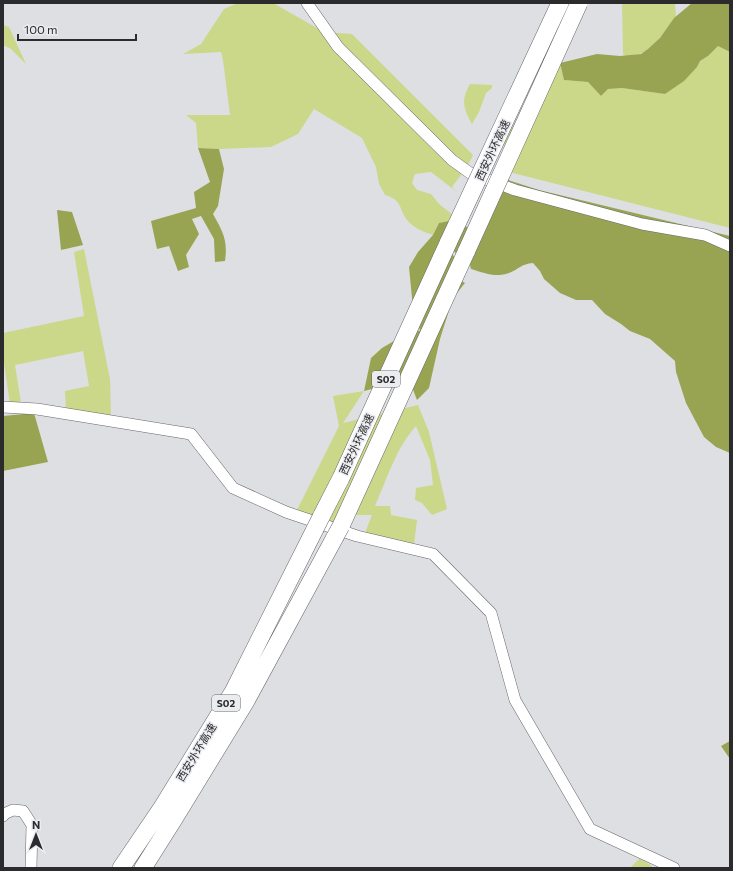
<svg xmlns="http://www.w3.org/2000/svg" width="733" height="871" font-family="Commissioner,'Noto Sans SC',sans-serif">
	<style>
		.green { fill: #cbd789 }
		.forest { fill: #99a453 }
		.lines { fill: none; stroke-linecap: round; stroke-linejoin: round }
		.minor-casing { stroke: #66676a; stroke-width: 12 }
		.highway-casing { stroke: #66676a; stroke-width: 18 }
		.minor { stroke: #fff; stroke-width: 11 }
		.highway { stroke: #fff; stroke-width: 17 }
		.highway-bridge-casing { stroke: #66676a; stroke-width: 18; stroke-linecap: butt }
		.highway-bridge { stroke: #fff; stroke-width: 17 }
		.labels { text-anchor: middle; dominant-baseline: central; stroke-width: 3; stroke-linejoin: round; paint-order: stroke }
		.shield { fill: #ebecf0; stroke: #656568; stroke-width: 1 }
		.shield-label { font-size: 10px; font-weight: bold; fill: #2b2b2d }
		.street-label { font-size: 11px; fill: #2b2b2d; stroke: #ebecf0 }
	</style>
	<rect width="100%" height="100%" fill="#dedfe3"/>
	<path class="green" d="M238,3H273L324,32L352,34L473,155L467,167L452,187L457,192L431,172L415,174L412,183L417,190L431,194L439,204L458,219L439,223L433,235C425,232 415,229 409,222C398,211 404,200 385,195L379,184L376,167L362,138L314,109L298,134L271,147L219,149L198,148L196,123L186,115H230L223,60L221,52L183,54L201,44L224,9Z
		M622,3H675L676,17L674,18C666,30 656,48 642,53C637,55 631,55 626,56L623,54Z
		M3,25L9,27L26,64L11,49L3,45Z
		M718,46L730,52V228L505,171L502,157L506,136L520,116L539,71L531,65L560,64L564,80L588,82L601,96L608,89L622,88L665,94L697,67L700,61L708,56Z
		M470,84L492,85V88L486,93L479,112L472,124C463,108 461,100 470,84Z
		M84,249L110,379L111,418L66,409L65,391L89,386L83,351L15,365L22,409L11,411L3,356V333L84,316L74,252Z
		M364,391L343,423L418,405L429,432L447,509L432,515L422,503L415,500L416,488L433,485L430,460L416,426C396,448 387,479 375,506H390L391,515L417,520L414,544L363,538L372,515H346L351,538L296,512L339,426L333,396Z
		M640,858L652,866V868H632L631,867Z"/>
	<path class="forest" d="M692,3H730V52L718,46L708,56L700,61L697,67L684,81L665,94L622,88L608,89L601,96L588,82L564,80L560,63L597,54L620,56L641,54L648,49L660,38L674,18Z
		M198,148L219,149L224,169L218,206L213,214C223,232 228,240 225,261L215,262L214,239L201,216L192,219L199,234L186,255L189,267L178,271L169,246L157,249L151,221L196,208L194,192L210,182Z
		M505,179L539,190L730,236V453L716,447L704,437L686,403L676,372L675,361L650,339L630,331L621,324L605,314L592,300H576L560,293L544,279L540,271L533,263C521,264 519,269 509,273C495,278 485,273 471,269L470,265L445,244L455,258L457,278L465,283L453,298L440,339L429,388L417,400L412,387L400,382L364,391L371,358L382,348L399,338L407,328L420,331L412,298L409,267L418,252L433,235L439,223L458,219L479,238Z
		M57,210L72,212L83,245L61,250Z
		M34,413L48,462L3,471V416Z
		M730,741V759L721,746Z"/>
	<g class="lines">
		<defs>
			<path id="minor" d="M307,3L338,47L452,160L470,173L515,190L642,224L705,235L730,246
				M3,407L37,409L191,434L233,488L286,512L357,536L433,554L491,613L515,700L590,829L674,868
				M3,816L4,814L13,810L23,811L32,825L31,868"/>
			<path id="highway" d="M321,517L341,478L449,241
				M341,526L467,250
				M121,868L163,806L233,692L315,529
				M143,868L174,819L246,701L335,537"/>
		</defs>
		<use href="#minor" class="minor-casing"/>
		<use href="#highway" class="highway-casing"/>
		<use href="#minor" class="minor"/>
		<use href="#highway" class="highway"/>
		<defs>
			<path id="highway-bridge" d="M449,241L560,3
				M467,250L579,3
				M315,529L321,517
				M335,537L341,526"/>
		</defs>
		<use href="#highway-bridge" class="highway-bridge-casing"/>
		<use href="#highway-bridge" class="highway-bridge"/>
	</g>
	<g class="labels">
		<g class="shield">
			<rect x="372" y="371" width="28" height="16" rx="3"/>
			<rect x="212" y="695" width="28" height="16" rx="3"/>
		</g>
		<g class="shield-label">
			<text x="386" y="379">S02</text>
			<text x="226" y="703">S02</text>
		</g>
		<g class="street-label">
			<text transform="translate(492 150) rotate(-65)">西安外环高速</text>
			<text transform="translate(356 444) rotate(-65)">西安外环高速</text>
			<text transform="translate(196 752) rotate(-59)">西安外环高速</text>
		</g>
	</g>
	<rect width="733" height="871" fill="none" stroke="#2b2b2d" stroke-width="8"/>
	<g transform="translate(36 835)" stroke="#ebecf0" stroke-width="3" paint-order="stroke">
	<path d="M0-3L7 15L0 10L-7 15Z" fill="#2b2b2d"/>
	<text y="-6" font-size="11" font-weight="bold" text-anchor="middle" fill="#2b2b2d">N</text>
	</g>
	<path d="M18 34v6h118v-6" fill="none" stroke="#2b2b2d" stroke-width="2"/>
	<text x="24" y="34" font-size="12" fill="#2b2b2d" stroke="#ebecf0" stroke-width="3" paint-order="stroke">100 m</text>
</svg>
